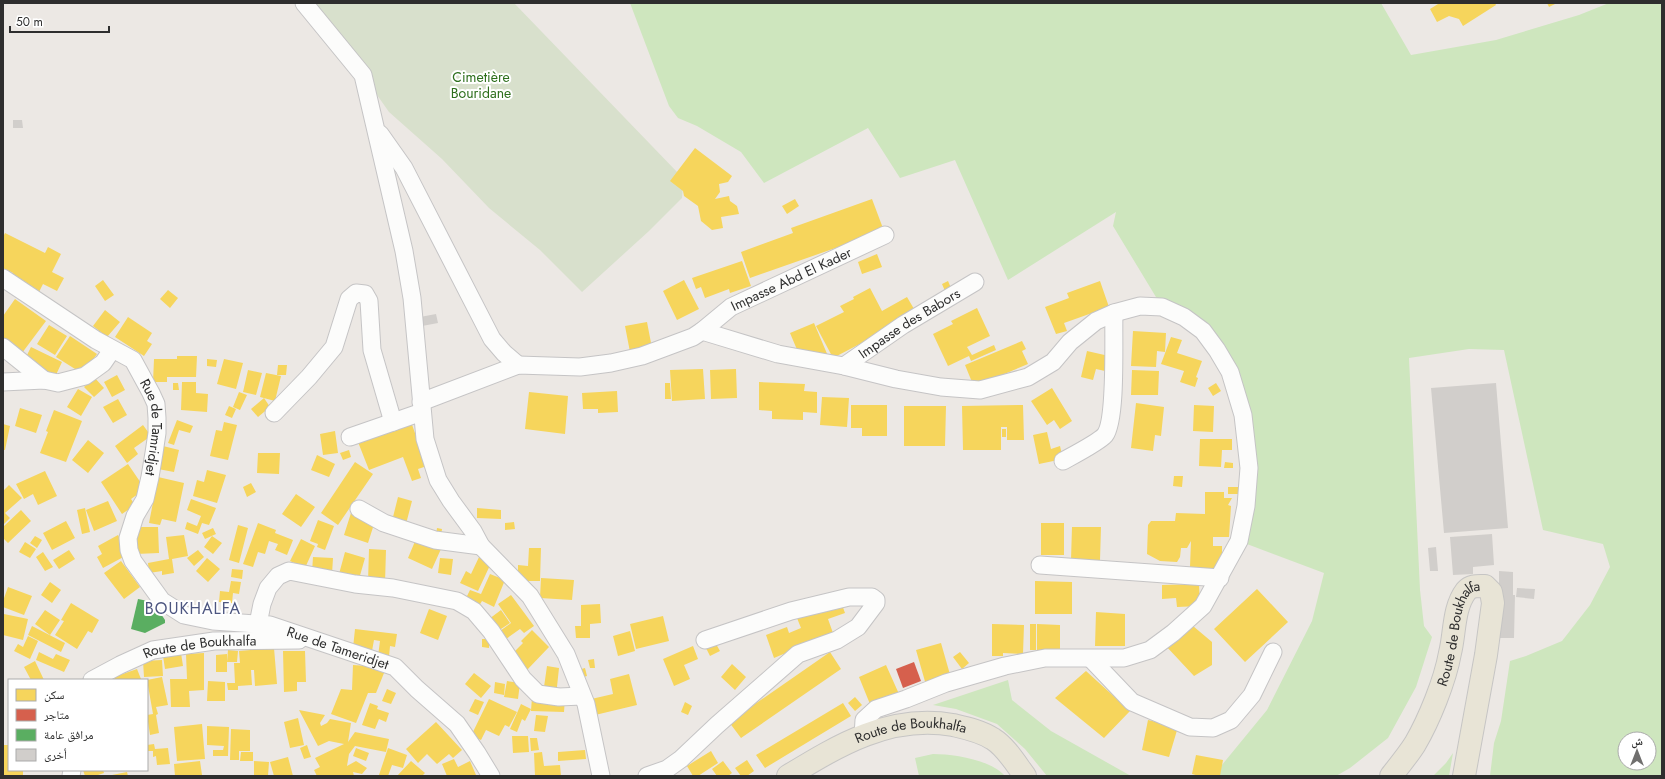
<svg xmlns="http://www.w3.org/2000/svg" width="1665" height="779" font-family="Jost,'Noto Naskh Arabic',sans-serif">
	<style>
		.green { fill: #cee6be; fill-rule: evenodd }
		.cemetery { fill: #d8e0cc }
		.homes { fill: #f6d55c }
		.shops { fill: #d6604d }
		.public { fill: #5aae61 }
		.building { fill: #d1cecb }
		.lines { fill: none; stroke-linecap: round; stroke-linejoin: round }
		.minor-casing { stroke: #c5c4c5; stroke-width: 19 }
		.major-casing { stroke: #c6c5c4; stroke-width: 24 }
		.minor { stroke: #fcfcfb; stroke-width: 17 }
		.major { stroke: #e8e4d6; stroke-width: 22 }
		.labels { text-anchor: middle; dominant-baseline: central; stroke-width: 4; stroke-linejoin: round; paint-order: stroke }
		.park-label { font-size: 14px; fill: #2c6e1b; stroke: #fff }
		.street-label { font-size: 14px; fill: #2e2e2e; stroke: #fff }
		.quarter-label { font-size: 16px; letter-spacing: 1px; fill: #4d5680; stroke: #fff }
	</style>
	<rect width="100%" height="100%" fill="#ece8e4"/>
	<path class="green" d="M630,3H1381L1411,55L1496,40L1579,15L1609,3H1662V776H1490L1494,743L1501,721L1510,661L1526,656L1562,641L1590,605L1610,567L1603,544L1543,530L1504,350L1469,349L1409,358L1420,590L1424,626L1432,637L1416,687L1388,738L1350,768L1336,776H1205L1217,771L1267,710L1312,621L1324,573L1239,541L1249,468L1217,350L1162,307L1113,226L1116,212L1008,280L955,160L900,178L868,128L764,183L741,152L697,126L678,118L669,106ZM1625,739H1649V763H1625Z
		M1008,680L1012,700L1051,731L1131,776H1047L1025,749L997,724L956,709L933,705Z
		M1453,753L1449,776H1433L1446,763Z
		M933,754C954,754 991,760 1005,776H919L915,758Z"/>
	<path class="cemetery" d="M304,3H514L679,174L683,185L682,198L649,231L582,292L540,250L489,208L442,159L389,112L363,75Z"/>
	<path class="homes" d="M1437,3H1495L1496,5L1463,26L1459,19L1449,16L1437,22L1430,9L1438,4Z
		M1547,3H1557L1549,7Z
		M695,148L732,176L728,182L719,184L720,192L715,199L729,196L730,201L737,206L739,214L721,217L723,228L712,230L701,221L698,206L684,196L683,191L670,181Z
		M795,199L799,206L787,214L782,206Z
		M872,199L884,231L750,278L741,252L793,233L791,228Z
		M5,233L45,253L48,247L61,254L52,272L64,278L57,291L43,284L39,292L11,278L13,273L3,268V237Z
		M877,254L882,267L862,274L858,262Z
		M742,261L751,286L730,293L729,289L705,298L701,287L696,289L692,278Z
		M103,280L114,295L105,301L95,286Z
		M684,280L699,309L677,320L663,291Z
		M948,281L951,288L945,291L942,284Z
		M1100,281L1109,307L1064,323L1067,331L1056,334L1045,307L1069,298L1067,293Z
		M870,288L882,311L907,297L917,314L833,358L816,326L844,312L840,306L854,299L853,297Z
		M168,290L178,298L170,308L160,299Z
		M15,299L46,321L22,353L3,340V316Z
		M977,308L990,336L967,347L972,355L994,345L996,350L971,361L969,356L948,366L933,334L953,324L951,321Z
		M105,310L120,322L107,337L93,326Z
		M128,317L152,333L147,341L152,344L144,356L115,337Z
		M647,322L652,348L630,352L625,326Z
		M814,323L828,356L806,357L803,350L798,352L790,333Z
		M49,325L67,336L55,355L37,344Z
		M1133,331L1166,333L1165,352L1157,351L1156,367L1131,366Z
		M70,336L97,354L83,374L56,357Z
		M1171,337L1182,340L1177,353L1202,361L1196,377L1198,378L1195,387L1180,382L1184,371L1161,364Z
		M1022,341L1026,349L1022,351L1028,364L974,387L965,365Z
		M31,347L62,362L55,377L24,361Z
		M1087,351L1109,356L1105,371L1096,369L1093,380L1081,377Z
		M177,356H197L196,377H167V382H153L154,359H177Z
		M207,359L217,360L216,367L207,366Z
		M224,359L243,363L236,389L217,384Z
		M278,365H287L286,375H277Z
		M703,369L705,399L672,401L670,370Z
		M736,369L737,398L711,399L710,370Z
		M248,370L262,373L256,395L243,392Z
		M1132,370L1159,371L1158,395H1131Z
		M266,373L281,376L275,401L260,397Z
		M117,375L125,390L112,397L104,382Z
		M94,377L104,388L94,397L84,387Z
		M182,382H196V393L208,394L207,412L181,410Z
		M759,382L805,384L804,391L817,392V413L803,412V420L772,419V411L759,410Z
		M173,383H178L179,390H173Z
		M665,383H670L671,399H665Z
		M1216,383L1221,391L1213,396L1208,388Z
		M1052,388L1072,421L1060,429L1054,420L1047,425L1031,401Z
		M78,389L92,397L81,416L67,407Z
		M617,391L618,412L598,413V409H583L582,393Z
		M239,392L247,395L240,410L233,407Z
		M529,392L568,396L565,434L525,429Z
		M822,397L849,398L847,427L820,425Z
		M264,398L270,407L258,417L251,409Z
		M118,399L127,415L113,423L103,407Z
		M1136,403L1164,407L1161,436L1155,435L1153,451L1131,448Z
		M851,405H887V436H862V428H851Z
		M1023,405L1024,440H1007V427H1001V450H963L962,406Z
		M1194,405L1214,406L1213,432L1193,431Z
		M229,406L236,409L232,418L225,415Z
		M904,406H946L945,446H904Z
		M20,408L42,415L36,433L15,426Z
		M54,410L82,421L66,462L40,453L48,432L46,431Z
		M177,420L193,426L190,433L179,430L174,445L168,443Z
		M224,422L237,425L228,460L210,456L216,430L222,431Z
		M411,422L427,466L418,469L421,478L412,481L403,457L369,470L358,442Z
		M3,424L10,426L5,450H3Z
		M143,425L151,436L134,448L138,454L127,463L115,446Z
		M1002,429H1006V437H1002Z
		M335,431L338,453L323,455L320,434Z
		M1047,432L1051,449L1060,446L1063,459L1039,464L1033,435Z
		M1200,439H1232V450H1222L1221,467L1199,466Z
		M88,440L104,453L88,473L72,460Z
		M163,446L179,450L174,472L158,469Z
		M349,450L351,457L343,460L340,453Z
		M258,453H280L279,474L257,473Z
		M317,455L335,464L329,477L311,470Z
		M355,462L373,474L338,525L321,513Z
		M1225,462L1233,463V468H1224Z
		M128,464L145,489L131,499L135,505L122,514L101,482Z
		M207,470L226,475L217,503L193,496L197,480L204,482Z
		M45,471L57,496L38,505L33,494L24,499L16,484Z
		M1174,476H1183L1182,487L1173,486Z
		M158,477L184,483L176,522L162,519L160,525L149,523Z
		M251,483L256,492L247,497L243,487Z
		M9,485L22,498L5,513L10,518L3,525V491Z
		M1228,487H1238V494H1228Z
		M1205,492H1224V498H1232L1228,505L1231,506L1229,537H1213V546H1222V561L1215,572L1197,571L1190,567L1191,541L1187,548H1181L1180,557L1177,562L1160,561L1147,554L1148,525L1151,521H1175L1176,513L1205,514Z
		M296,494L315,507L301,527L282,514Z
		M398,497L412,501L406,524L392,521Z
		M191,499L216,508L209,525L202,523L198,534L185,529L187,522L197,526L201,516L187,510Z
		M108,501L117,521L94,531L86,510Z
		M85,508L90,532L82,534L77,510Z
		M477,508L501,510V519L477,518Z
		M21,510L31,521L8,543L3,538V527Z
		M351,513L375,521L368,543L344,535Z
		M318,520L334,526L325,550L317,547L318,544L310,541Z
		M66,521L75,538L52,550L43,533Z
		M514,522L515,529L505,530V523Z
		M258,523L276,530L275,533L293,540L287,555L275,550L278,544L269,541L265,554L258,552L253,567L243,564Z
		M1041,523H1064V555H1041Z
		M238,525L248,528L239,563L229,560Z
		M136,527H158L159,553L136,554Z
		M1072,527H1101L1100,560H1071Z
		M213,528L216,534L205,539L202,533Z
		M437,528L442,529L441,536L436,535Z
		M118,535L129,554L103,568L97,557L102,554L98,546Z
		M184,535L188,556L172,559L174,573L162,575V571L149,573L148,563L169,559L166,537Z
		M35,536L42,540L37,548L30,543Z
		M212,536L222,543L213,554L204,547Z
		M301,539L315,546L305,568L290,561Z
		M416,539L441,549L432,569L408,558Z
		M25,542L36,549L30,558L19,552Z
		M529,548H541L540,581H518V565L528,566Z
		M369,549L386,550L385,583L368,582Z
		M69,550L75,559L59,569L53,560Z
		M198,550L204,557L194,566L187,558Z
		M43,552L53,567L45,571L36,557Z
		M345,552L365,558L359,579L339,574Z
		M480,555L492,561L478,591L460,583L466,571L471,574Z
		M313,557L333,558L332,574L312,572Z
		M207,558L220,569L208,582L196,571Z
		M440,558L453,559L451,575L438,573Z
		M121,561L140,587L124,599L104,573Z
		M232,569L243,570L242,579L231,577Z
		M490,574L505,580L494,607L482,601L479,606L465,600L470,590L481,594Z
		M541,578L574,580L572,600L540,598Z
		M231,581L241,582L239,594L233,593L232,603L219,602L220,591L229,592Z
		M1035,581L1072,582V614H1035Z
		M50,582L61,590L52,603L41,595Z
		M1199,584L1200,606L1177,607L1176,598L1162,599V585Z
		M8,587L32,596L24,615L3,607V601Z
		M1257,589L1288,622L1245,662L1214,629Z
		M511,595L534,626L524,633L520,629L506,639L500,631L511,623L498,604Z
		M841,602L845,613L828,619L833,633L774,658L766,635L787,627L789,633L801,628L797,618Z
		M71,603L99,620L92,633L88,631L77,649L55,635L64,621L61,620Z
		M600,604L601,623L590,624V638H576L575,626H581V605Z
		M429,609L447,616L438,640L420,633Z
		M45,610L60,620L50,635L35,624Z
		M501,610L510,623L498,631L489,619Z
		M1096,612L1125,614V646H1095Z
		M4,614L28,619L23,640L3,635Z
		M663,616L669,641L636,649L630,624Z
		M992,624L1024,625L1023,654L1003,653V656H992Z
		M1030,624H1036V650H1030Z
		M1037,624L1060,625V652L1037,651Z
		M32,626L65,643L61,652L28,635Z
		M1193,626L1212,642V665L1194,676L1165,645Z
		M355,629L397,634L395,647L390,646L389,657L378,656L380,641L374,640L372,651L353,648Z
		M532,630L549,647L527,670L512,654L523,643L521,641Z
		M630,631L635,651L618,656L613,636Z
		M28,636L38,641L30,659L14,651L18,644L23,647Z
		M482,639H489V648L482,647Z
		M941,643L951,678L926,685L916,650Z
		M716,644L720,651L710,656L706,648Z
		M693,646L698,659L684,665L690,679L674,686L663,659Z
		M274,648L277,684L255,686L254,670H251L252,685L238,686V690H228L227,683H235L234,663H240L239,651Z
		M228,650L238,651L237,662H227Z
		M283,651H305L306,682H297V691L284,692Z
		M39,652L53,659L56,654L70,660L64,672L36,660Z
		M830,652L841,669L741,738L729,722Z
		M960,652L969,663L962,669L953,657Z
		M181,653L183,666L165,669L163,656Z
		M204,653V690L189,691L190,707H171L170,679H187L186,654Z
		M227,654V672H216V655Z
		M594,659L595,668H590L588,660Z
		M162,660L163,676L144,677L143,661Z
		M35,661L44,680H31L24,667Z
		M732,664L746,677L735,690L721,677Z
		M353,665L367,666L384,673L376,693H368L356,723L331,714L341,689L352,690Z
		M886,665L899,694L872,709L859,677Z
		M547,666L559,668L556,696L543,694Z
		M585,668L587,676L576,679L574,671Z
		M137,669L141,679L115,680L114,677Z
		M1086,671L1130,711L1104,738L1055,698Z
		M474,673L491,686L481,698L465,684Z
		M629,674L637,705L591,716L587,700L613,694L610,679Z
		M162,677L168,705L156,707L158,714L156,715L159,733L150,735L147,715L153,714L147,680Z
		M208,681L225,682V701H207Z
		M507,681L520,683L518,699L504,697Z
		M495,682L505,684L504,695L494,693Z
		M387,689L396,693L391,704L382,701Z
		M532,697L565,698L564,712L531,711Z
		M855,697L862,705L855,711L848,703Z
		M475,699L484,702L478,715L469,711Z
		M489,699L517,712L509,727L505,725L499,736L486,730L481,740L471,736Z
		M685,702L692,706L688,715L681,712Z
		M370,703L378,706L377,709L389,713L386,722L379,719L375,729L362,725Z
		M843,703L851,716L765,768L756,755Z
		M521,704L531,709L525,721L522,719L517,732L510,729Z
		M299,710L325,715L320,723L321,726L327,723L330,719L351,723L348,742L355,732L389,739L386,752L355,746L349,754L347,766L356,761L367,768L362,774L353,772L354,776H317L314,770L320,767L315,758L344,744L329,741L318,746Z
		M536,715L548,716L545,732L534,731Z
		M298,718L304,745L290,748L284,722Z
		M1148,720L1178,727L1169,757L1142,750Z
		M436,722L462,750L453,758L449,754L437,764L427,754L418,763L406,749Z
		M202,724L205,759L177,761L174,727Z
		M207,726L229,727L228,756H213V750H223L224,746L207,745Z
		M231,729L250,730V751H239V760H230Z
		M512,736H528L529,752L513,753Z
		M530,738H537L539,750L531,751Z
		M154,744L155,749L168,748L170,764L157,765L156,756L153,757V751H147V745Z
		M3,745H9V770H23V775L3,776Z
		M307,745L311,757L304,759L300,748Z
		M356,748L369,753L366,761L353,756Z
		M388,748L407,755L403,768L392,765L388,776H381L379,775Z
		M585,750L586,759L558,761V752Z
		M711,751L718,763L698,776H693L687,766Z
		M241,752H253V761H240Z
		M542,752L544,766L560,765L561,776H535L534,753Z
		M1196,755L1223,760L1220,776H1199L1192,774Z
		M288,757L293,776H274L270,762Z
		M454,759L458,767L470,761L476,775L447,776L442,764Z
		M747,760L754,771L747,776H741L735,768Z
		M200,761L202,775L175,776L174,764Z
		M254,761L269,762L268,776H254Z
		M411,761L425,773L422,776L417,775L397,776Z
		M723,761L732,773L728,776H717L712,769Z
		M83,770H103L104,773L95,776H85Z
		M127,772L128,776H112V775Z"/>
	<path class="shops" d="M914,662L921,681L903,688L896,669Z"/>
	<path class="public" d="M138,599L153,602L165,620V623L145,633L131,629Z"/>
	<path class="building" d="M13,120H22L23,128H13Z
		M436,314L438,323L422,326L420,317Z
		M1496,383L1508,528L1444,533L1431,388Z
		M1492,534L1494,565L1473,567V574L1453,575L1450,537Z
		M1436,547L1438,571H1430L1428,548Z
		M1499,571L1513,572V595H1515L1514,638H1499Z
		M1517,588L1535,589L1534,599L1516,597Z"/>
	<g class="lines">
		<defs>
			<g id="minor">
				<path d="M304,3L363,75L404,251L412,298L425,439L438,480L451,501L473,531L481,546L530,596L566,654L586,704L601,776"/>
				<path d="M380,134L404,168L492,339L504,353L518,365"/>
				<path id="s1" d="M3,278L96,340L133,360L151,393L156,404L157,418V433L154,453L150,477L145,499L135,516L128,538L129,550L133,561L162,601L184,615L213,621L270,625L395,667L417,689L457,724L477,753L491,776"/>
				<path id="s2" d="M702,331L731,307L885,235"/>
				<path d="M3,347L44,380"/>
				<path id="s3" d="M844,366L903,325L975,282"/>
				<path d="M3,382L44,380L58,383L85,376L103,363L112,350"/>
				<path d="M421,402L518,365L580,367L611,363L642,356L693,337L702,331L778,354L844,366L896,379L941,387L980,390L1028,377L1053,362L1070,342L1096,321L1114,313L1140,306L1162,307L1184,317L1203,331L1217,350L1230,372L1243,415L1249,468L1246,506L1239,541L1203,606L1173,633L1150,650L1124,658H1045L1005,666L946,683L906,699L876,709L864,720L863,736"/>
				<path d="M274,413L309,377L334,347L349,299L356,293L365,294L369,301L372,350L393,422"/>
				<path d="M350,437L422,412"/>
				<path d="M1063,461C1072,456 1099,442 1105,435C1117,419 1113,337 1114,313"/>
				<path d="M359,509L384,523L435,540L481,546"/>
				<path d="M1040,565L1220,578"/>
				<path d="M258,624L262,604L268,588L278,576L289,571L355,584L393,588L457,601L474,611L491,631L523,679L538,694L559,697L582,696"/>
				<path d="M1091,659L1132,702L1190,727L1213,728L1231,720L1252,695L1273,652"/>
				<path id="s4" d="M92,680L120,665L153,650L214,641L299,640"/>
				<path d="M71,776L72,770"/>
				<path d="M647,776L667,769L681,759L717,725L798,654L837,640L858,627L876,603V600L872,597H849L791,611L705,640"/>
			</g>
			<g id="major">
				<path id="s5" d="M788,776C839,745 890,714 953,725C966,728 981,731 993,739C1006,747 1016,764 1025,776"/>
				<path id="s6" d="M1391,776C1399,766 1408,755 1415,744C1429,720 1445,681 1450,653C1455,634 1453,608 1466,591C1471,585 1478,586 1485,586L1491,592L1493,603L1486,655L1464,776"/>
			</g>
		</defs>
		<use href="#minor" class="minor-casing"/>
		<use href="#major" class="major-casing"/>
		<use href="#minor" class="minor"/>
		<use href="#major" class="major"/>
	</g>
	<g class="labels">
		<g class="park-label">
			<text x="481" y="77">Cimetière<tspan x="481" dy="16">Bouridane</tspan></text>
		</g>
		<g class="street-label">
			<text stroke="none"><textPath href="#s2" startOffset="104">Impasse Abd El Kader</textPath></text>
			<text stroke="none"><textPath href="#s3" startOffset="78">Impasse des Babors</textPath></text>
			<text stroke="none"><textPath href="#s1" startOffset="226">Rue de Tamridjet</textPath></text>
			<text stroke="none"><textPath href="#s6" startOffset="161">Route de Boukhalfa</textPath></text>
			<text stroke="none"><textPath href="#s1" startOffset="600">Rue de Tameridjet</textPath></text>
			<text stroke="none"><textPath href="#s4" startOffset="115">Route de Boukhalfa</textPath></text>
			<text stroke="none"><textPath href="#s5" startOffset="134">Route de Boukhalfa</textPath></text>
		</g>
		<g class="quarter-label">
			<text x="193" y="608">BOUKHALFA</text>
		</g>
	</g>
	<rect width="1665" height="779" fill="none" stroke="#2e2e2e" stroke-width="8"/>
	<rect x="8" y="679" width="140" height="92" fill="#ffffff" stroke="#ababab"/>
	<rect x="16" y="689" width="20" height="12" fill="#f6d55c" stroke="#ababab"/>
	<text x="44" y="699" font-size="12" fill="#2e2e2e">سكن</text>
	<rect x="16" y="709" width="20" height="12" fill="#d6604d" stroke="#ababab"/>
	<text x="44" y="719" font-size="12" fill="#2e2e2e">متاجر</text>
	<rect x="16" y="729" width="20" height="12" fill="#5aae61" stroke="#ababab"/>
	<text x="44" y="739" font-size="12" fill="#2e2e2e">مرافق عامة</text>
	<rect x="16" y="749" width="20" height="12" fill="#d1cecb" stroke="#ababab"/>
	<text x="44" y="759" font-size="12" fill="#2e2e2e">أخرى</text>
	<g transform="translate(1637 751)"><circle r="19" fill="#ffffff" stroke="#ababab"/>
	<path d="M0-3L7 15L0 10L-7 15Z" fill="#706f6e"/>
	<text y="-6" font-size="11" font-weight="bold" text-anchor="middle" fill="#2e2e2e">ش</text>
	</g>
	<path d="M10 26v6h99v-6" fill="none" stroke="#2e2e2e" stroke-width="2"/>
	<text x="16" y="26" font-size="12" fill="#2e2e2e" stroke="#ffffff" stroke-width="3" paint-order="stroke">50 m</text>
</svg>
